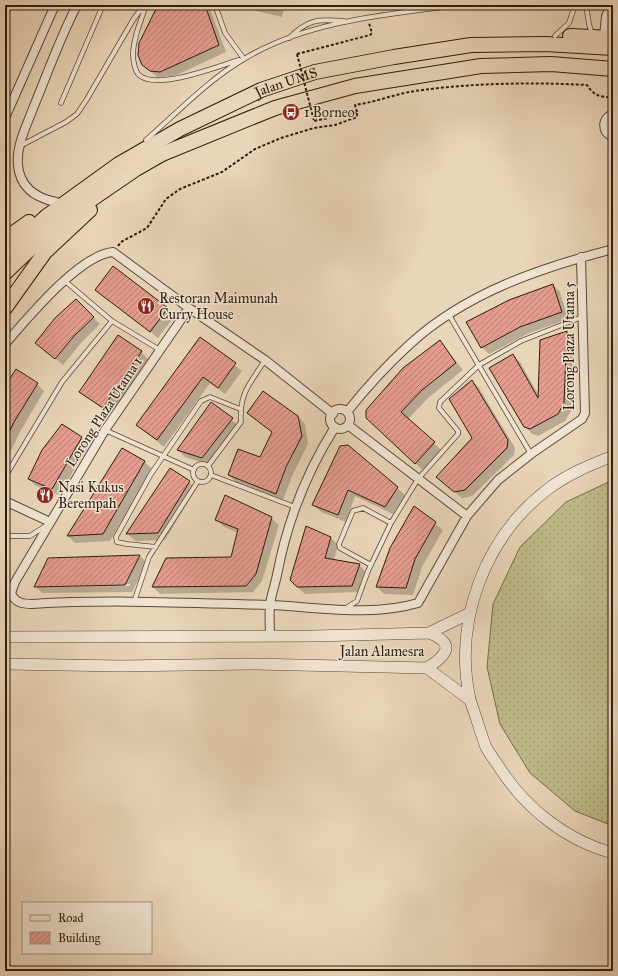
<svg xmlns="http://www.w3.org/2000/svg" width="618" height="976" font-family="'IM FELL Great Primer',serif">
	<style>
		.grass { fill: url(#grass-dots); stroke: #766c4c }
		.shadow { fill: #0003; fill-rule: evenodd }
		.building { fill: url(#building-hatch); stroke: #2d1c0d }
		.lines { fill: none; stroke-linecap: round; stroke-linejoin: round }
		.service-casing { stroke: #5c4a38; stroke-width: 5.5 }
		.minor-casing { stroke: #5c4a38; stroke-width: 10 }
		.tertiary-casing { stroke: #5c4a38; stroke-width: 12 }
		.trunk-casing { stroke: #2d1c0d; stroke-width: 16 }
		.path { stroke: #2d1c0d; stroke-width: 2; stroke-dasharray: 3 2; stroke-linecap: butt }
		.service { stroke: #f1e4d2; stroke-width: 4 }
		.minor { stroke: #f1e4d2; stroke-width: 8 }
		.tertiary { stroke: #f1e4d2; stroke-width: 11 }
		.trunk { stroke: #e9d5b9; stroke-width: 14 }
		.path-bridge { stroke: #2d1c0d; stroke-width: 2; stroke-dasharray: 3 2; stroke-linecap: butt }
		.labels { text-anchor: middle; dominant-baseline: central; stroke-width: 3; stroke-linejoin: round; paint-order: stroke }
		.street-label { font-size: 14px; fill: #2d1c0d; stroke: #f1e4d2 }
		.poi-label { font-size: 14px; fill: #2d1c0d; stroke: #f1e4d2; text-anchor: start }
	</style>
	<defs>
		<pattern id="grass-dots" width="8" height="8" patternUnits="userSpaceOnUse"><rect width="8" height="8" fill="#bfbb8a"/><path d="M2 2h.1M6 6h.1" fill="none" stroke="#a4a076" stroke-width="1.8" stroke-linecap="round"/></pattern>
		<pattern id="building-hatch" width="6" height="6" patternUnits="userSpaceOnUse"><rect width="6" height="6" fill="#e59c90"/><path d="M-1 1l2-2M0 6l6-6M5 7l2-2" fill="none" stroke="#ba7e74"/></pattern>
	</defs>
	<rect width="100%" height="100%" fill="#e9d5b9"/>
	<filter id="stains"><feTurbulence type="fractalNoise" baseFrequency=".005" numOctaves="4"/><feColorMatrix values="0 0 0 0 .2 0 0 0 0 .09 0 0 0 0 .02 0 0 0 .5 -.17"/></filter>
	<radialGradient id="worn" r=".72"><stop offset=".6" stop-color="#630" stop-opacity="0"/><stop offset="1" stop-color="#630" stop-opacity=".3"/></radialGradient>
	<path class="grass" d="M613,480V826L575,811L530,773L500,724L487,667L493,604L520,547L566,502Z"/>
	<path class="shadow" d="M159,5H212L211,12L226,52L168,79L158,78L143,64Z
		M233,5H285L282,17Z
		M305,5H340L338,10Z
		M113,268L175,316L158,338L96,290Z
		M553,285L560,292L568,319L527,334L489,354L482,347Z
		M76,300L100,324L81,343L63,365L36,343Z
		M566,332L573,339L571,411L565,421L538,436L532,434L525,426L513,355L520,362L539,396Z
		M200,338L242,371L225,394L210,383L164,447L137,425Z
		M440,341L463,370L429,397L408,419L441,450L423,470L374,425Z
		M141,352L148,359L110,414L81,392Z
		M472,381L479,388L515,448L514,455L472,496L462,498L445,484L473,438Z
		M37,384L44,391L21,430L5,463V388Z
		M211,404L239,426L210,465L185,457L178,450Z
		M248,413L298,416L305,424L308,444L293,474L283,500L236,482L229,475L261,458L273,433Z
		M62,425L82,438L89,445L59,495L36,486L29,479Z
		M348,446L405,495L393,514L355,496L346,522L321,512L314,505Z
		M123,449L145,462L152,469L110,541L75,543L68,536Z
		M170,469L189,482L196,489L165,540L135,541L128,534Z
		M414,508L443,530L422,567L413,595L384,594L377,587L391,548Z
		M271,518L279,525L262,581L253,592L160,594L153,587L232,558L238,533L224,527L217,520Z
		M306,528L331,538L338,545L334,560L359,565L366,572L359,592L305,594L297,587Z
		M5,554L11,561L5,574Z
		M140,556L147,563L132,592L42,593L35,586L48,559ZM130,584V586L45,587V585Z"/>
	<path class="building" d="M158,5H205L219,45L160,72L150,71L142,65L138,55L139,43Z
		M113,266L168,308L150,332L95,290Z
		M553,284L562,312L520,327L481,348L466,322L509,300Z
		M76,299L94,317L74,336L55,359L35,343L55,318Z
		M567,331L564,403L558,414L530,429L524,427L489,368L513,354L538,398L540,340Z
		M118,335L142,351L103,408L79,392Z
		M200,337L236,363L218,388L203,377L157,440L136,425Z
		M440,340L456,363L422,390L401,412L435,442L415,464L366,418V410L403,368Z
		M16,369L38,383L14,422L5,441V386Z
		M472,380L508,440L507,448L465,490L454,492L436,477L472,438L449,399Z
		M263,391L298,416L302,436L286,467L276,494L228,475L238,449L260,457L272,432L247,413Z
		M211,402L233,418L202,458L177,450Z
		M62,424L82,437L52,489L28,479L42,450Z
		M348,445L398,487L385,507L348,490L338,515L312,505L340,446Z
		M122,448L145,461L103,534L67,536Z
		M170,468L190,481L158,533L126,534Z
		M225,495L272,517L256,574L246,586L152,587L166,558L231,557L238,529L215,520Z
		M414,506L436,522L415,559L406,588L376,587L390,548Z
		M306,526L331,537L325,558L360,564L352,586L297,587L290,580Z
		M140,555L125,585L34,587L48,558Z"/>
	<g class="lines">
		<defs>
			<path id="service" d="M146,5C141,21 133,38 133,55C133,61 135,71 139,75C157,91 218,66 239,60
				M215,5L225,33L244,59
				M586,5L589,24L592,34
				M555,36L569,23L575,5
				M289,38C308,19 318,19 344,21
				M61,103L103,5
				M146,140C178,112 208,80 244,59C306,21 389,14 460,5
				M20,146L66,122L77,114L87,99L133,20L144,5
				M65,281L112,321L160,350
				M449,315L531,454
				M105,430L194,470
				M193 473a9 9 0 1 1 18 0a9 9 0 1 1-18 0Z
				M208,466L241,422C239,393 250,384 265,360
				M211,475L295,507
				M5,477L62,382L112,321
				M5,536H30L47,525
				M156,547L127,544L117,542L116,537L151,474L201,401L210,397L240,409
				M371,565L340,548L339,544L353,511L363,508L391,523
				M134,602L149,557L198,481
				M346,608L357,601L368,571L391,523L418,479L458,434V431L439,408L440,402L479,365L521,341L582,317"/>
			<path id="minor" d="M604,37L606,16L611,6
				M613,114C605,117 602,124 606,132L613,138
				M5,118L55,5
				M56,202C36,198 20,188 18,165C16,145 27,125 34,106C48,72 60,38 77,5
				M189,308L105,430L15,582L11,593C15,603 23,604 32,604C111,599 191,603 270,605C318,607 371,617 418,603L467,516L498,480L531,454L582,419L585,413L581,257
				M5,344C27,319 79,255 113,252L189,308L265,360L333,414
				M330 419a10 10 0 1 1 20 0a10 10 0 1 1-20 0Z
				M347,412C366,388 386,366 409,345C465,293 540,268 613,249
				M348,425L467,516
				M5,501L50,522
				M270,636C270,626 269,615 270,605C271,595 275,585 277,575C287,522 306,473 335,427"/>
			<path id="tertiary" d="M613,456C590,465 568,474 548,489C485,537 453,621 470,699C472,707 476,716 478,724C481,732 483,740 486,747C490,755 497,763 501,770C527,809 567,841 613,853
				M429,633L470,613
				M5,637L313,636L429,633C457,644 446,656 427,668L252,664L121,666L5,664
				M427,668L470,700"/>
			<g id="trunk">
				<path d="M570,36L613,38"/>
				<path d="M5,239L29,222"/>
				<path id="s1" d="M5,254L47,216L119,164L180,129L261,90L315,72L394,57L471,45L545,44L613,48"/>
				<path d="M5,273L46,234L76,210L136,169L162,154L275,108L355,86L481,66L551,64L613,69"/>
				<path d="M5,308L45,252L90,210"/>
			</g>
		</defs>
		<use href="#service" class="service-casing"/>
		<use href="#minor" class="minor-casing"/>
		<use href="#tertiary" class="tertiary-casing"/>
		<use href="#trunk" class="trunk-casing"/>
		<path class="path" d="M297,54L370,35L372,33L369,23
			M357,112L355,105C376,102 395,94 415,91C472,83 530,82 587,85C595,97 599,96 613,98
			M118,246L121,242L147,228L166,199L180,189L222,172L255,149L281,138L314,128L335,125L357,117V112L314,121"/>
		<use href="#service" class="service"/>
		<use href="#minor" class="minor"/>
		<use href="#tertiary" class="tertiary"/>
		<use href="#trunk" class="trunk"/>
		<path class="path-bridge" d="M297,54L314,121"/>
	</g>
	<defs>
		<symbol id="bus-disc" viewBox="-11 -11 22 22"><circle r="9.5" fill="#8f2418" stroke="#f1e4d2"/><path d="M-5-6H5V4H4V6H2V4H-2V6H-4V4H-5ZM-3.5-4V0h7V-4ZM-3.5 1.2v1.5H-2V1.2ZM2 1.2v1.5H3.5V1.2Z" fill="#fff"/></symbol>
		<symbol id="restaurant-disc" viewBox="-11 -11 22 22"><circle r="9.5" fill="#8f2418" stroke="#f1e4d2"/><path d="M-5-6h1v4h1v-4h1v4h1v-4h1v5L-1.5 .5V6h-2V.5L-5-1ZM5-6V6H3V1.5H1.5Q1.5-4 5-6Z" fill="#fff"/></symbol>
	</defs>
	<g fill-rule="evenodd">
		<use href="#bus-disc" x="281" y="102" width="20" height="20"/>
		<use href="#restaurant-disc" x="136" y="296" width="20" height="20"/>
		<use href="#restaurant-disc" x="35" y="485" width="20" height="20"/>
	</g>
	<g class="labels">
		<g class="street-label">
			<text stroke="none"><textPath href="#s1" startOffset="332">Jalan UMS</textPath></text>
			<text transform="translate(569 346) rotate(-90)">Lorong Plaza Utama 5</text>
			<text transform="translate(104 412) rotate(-57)">Lorong Plaza Utama 1</text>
			<text x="382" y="651">Jalan Alamesra</text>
		</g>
		<g class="poi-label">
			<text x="304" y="112">1 Borneo</text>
			<text x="159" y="298">Restoran Maimunah<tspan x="159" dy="16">Curry House</tspan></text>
			<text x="58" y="487">Nasi Kukus<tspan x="58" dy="16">Berempah</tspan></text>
		</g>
	</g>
	<rect width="618" height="976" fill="none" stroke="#e9d5b9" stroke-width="20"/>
	<rect x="6" y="6" width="606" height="964" fill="none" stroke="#2d1c0d" stroke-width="2"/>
	<rect x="10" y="10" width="598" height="956" fill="none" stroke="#2d1c0d"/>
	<rect x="22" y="902" width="130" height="52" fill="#f1e4d2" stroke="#a39483"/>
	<rect x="30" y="915" width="20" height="6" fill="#f1e4d2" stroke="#a39483"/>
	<text x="58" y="922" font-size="12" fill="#2d1c0d">Road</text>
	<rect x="30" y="932" width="20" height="12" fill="url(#building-hatch)" stroke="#a39483"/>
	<text x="58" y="942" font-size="12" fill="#2d1c0d">Building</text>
	<rect width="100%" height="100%" filter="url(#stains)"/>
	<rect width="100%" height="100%" fill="url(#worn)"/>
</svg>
